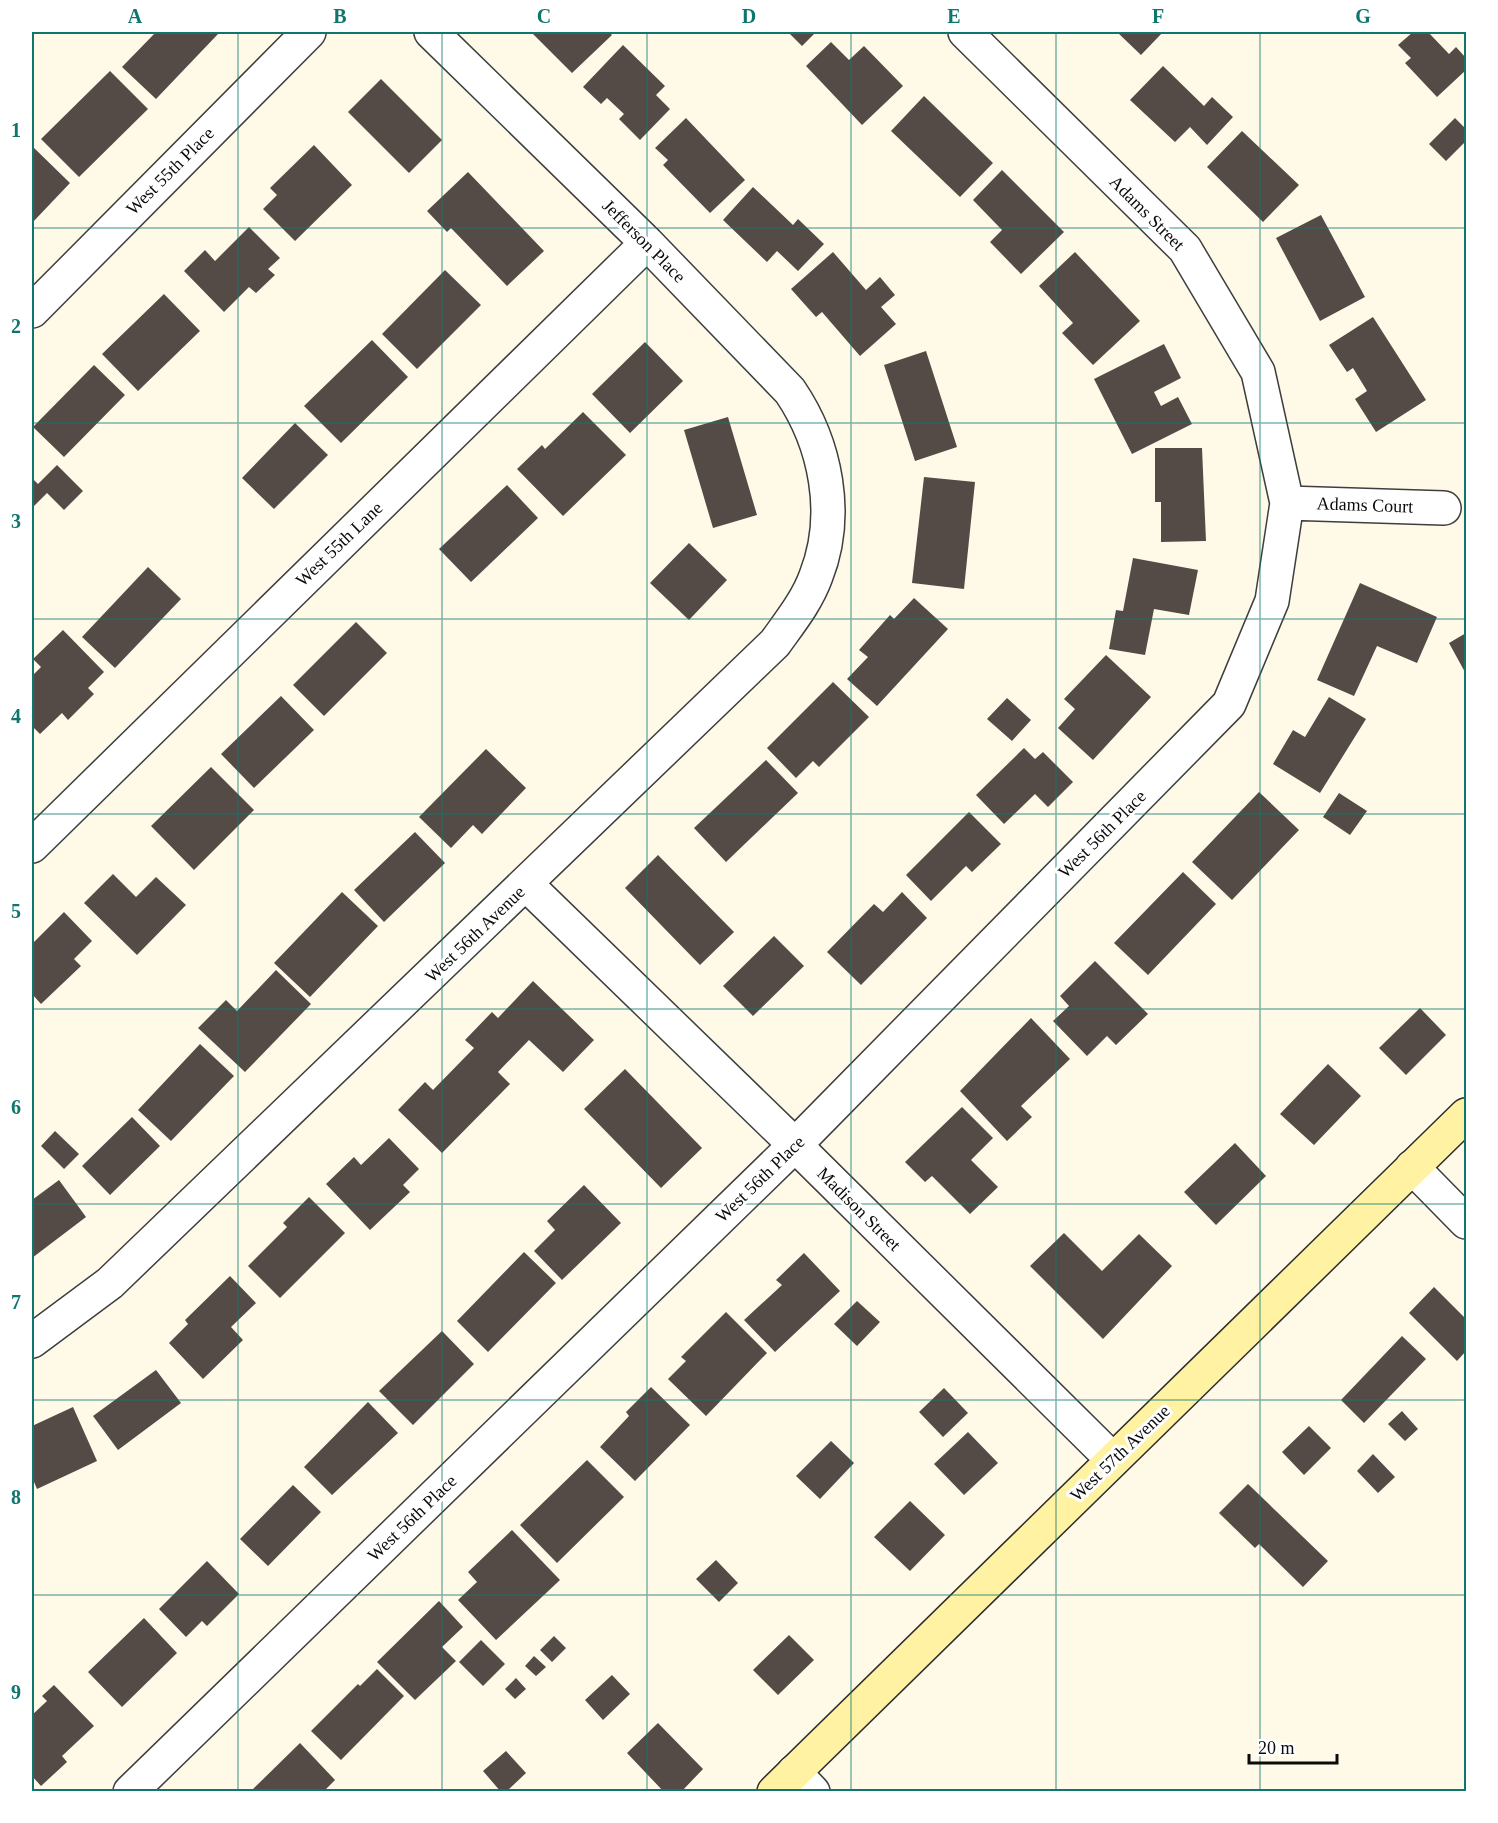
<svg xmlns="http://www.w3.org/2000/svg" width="1498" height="1823" font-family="Georgia,serif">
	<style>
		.building { fill: #544b47 }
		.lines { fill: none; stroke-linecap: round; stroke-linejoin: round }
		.street-casing { stroke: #3e3e3e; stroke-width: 36 }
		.secondary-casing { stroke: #2d2d2d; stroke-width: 36 }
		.street { stroke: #fff; stroke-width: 33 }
		.secondary { stroke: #fff2a3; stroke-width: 33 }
		.grid { fill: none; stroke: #0f766e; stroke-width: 1.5; stroke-opacity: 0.55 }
		.labels { text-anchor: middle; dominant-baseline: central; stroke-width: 6; stroke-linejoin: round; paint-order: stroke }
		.street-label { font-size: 18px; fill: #0b0b0b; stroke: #fff }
		.neatline { fill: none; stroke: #0f766e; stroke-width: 2 }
		.grid-label { font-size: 20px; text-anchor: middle; font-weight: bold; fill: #0f766e }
	</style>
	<rect width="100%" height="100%" fill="#fffae8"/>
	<path class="building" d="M156,32H216L218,34L156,99L122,67Z
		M531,32H609L612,35L572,73Z
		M788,32H816L802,46Z
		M1117,32H1163L1141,55Z
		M1413,32H1428L1449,54L1456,47L1466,58V70L1437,97L1405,63L1411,58L1398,45Z
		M831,42L849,60L864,46L903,86L862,125L806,66Z
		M623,45L665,86L656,95L670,109L640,140L619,119L624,114L607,98L601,104L583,87Z
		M1163,66L1204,106L1212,97L1233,117L1207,145L1190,127L1175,142L1130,100Z
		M110,71L148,109L79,177L41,139Z
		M381,79L442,140L409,173L348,112Z
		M924,96L993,163L960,197L891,131Z
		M686,118L745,180L710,213L663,165L668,160L655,148Z
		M1455,118L1466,129V141L1446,161L1429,144Z
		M1242,131L1299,185L1263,222L1207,167Z
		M314,145L352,185L295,241L263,209L277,195L270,188Z
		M32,146L70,183L32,223Z
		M1002,170L1064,232L1021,274L990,242L1002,230L973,200Z
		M468,172L544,251L507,286L451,228L447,232L427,211Z
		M753,187L793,225L798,219L824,244L798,271L777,251L767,262L723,220Z
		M1321,215L1365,297L1320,321L1276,238Z
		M249,227L280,258L268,269L275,275L256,293L249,287L224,312L184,271L205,250L215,261Z
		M833,252L866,290L880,277L895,295L881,307L896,324L860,356L822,312L816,317L791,289Z
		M1075,252L1140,321L1093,365L1062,333L1073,323L1039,286Z
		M445,270L481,305L417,369L382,334Z
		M164,294L200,331L138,391L102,354Z
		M1373,317L1426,400L1376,432L1355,399L1367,391L1353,368L1347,372L1329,345Z
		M372,340L408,377L341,443L304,406Z
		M645,342L683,381L630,433L592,394Z
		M1164,344L1181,378L1154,392L1161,406L1178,397L1192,424L1132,454L1094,379Z
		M926,351L957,447L915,461L884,365Z
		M94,365L125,395L64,457L33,427Z
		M583,412L626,455L563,516L517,469L542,445L545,449Z
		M728,417L757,515L713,528L684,430Z
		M295,423L328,455L274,509L242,478Z
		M1155,448H1202L1206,541L1161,542V502H1155Z
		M57,465L83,491L64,510L47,493L32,508V478L38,484Z
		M924,477L975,482L964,589L912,583Z
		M507,485L538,518L471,582L439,549Z
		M689,543L727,580L689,620L650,583Z
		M1133,558L1198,570L1189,615L1154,609L1145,655L1109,649L1116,610L1123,611Z
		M148,567L181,599L115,668L82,637Z
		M1360,583L1437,617L1417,663L1377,646L1354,696L1317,680Z
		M914,598L948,629L877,706L847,679L868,657L859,650L890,615L894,619Z
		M356,622L387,653L324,716L293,685Z
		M63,630L104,672L88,688L94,694L68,720L62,713L40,734L32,726V676L41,667L33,659Z
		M1466,633V674L1449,643Z
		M1106,655L1151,697L1093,760L1058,728L1075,709L1064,699Z
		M833,682L869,717L819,767L813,761L796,778L767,748Z
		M281,696L314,730L254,788L221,754Z
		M1329,697L1366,719L1320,793L1273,764L1293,730L1305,737Z
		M1007,698L1031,720L1012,741L987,719Z
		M1024,748L1035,759L1043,752L1073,782L1048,807L1035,794L1004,824L976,795Z
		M486,749L526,788L482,834L473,825L451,848L419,817Z
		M766,760L798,793L726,862L694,828Z
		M211,767L254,810L194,870L151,826Z
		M1259,792L1299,830L1232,900L1192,862Z
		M1339,793L1367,811L1350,835L1323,817Z
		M969,812L1001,844L972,872L966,866L931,901L906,875Z
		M415,832L445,863L384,922L354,890Z
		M658,855L734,932L700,965L625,888Z
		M1183,872L1216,904L1148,975L1114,943Z
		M113,874L136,897L156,877L186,905L137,955L84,903Z
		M342,892L378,926L310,997L274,963Z
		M902,892L927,918L861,985L827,952L874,904L883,912Z
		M64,912L92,941L74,959L81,966L41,1004L32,994V944Z
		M774,936L804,966L753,1016L723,986Z
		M1095,961L1148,1014L1116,1045L1107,1036L1087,1056L1053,1021L1069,1006L1060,996Z
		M276,970L311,1004L245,1072L198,1028L226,1000L237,1011Z
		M533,981L594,1040L563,1072L529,1040L498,1072L510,1084L442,1153L398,1110L425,1082L433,1090L474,1048L465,1040L492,1012L498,1018Z
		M1420,1008L1446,1035L1406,1075L1379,1048Z
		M1031,1018L1070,1059L1021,1106L1032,1117L1007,1141L960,1091Z
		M200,1044L234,1076L171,1141L138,1110Z
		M1328,1064L1361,1096L1314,1145L1280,1114Z
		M625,1069L702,1148L661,1188L584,1109Z
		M962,1107L993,1138L971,1160L998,1187L970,1214L932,1176L925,1182L905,1162Z
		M132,1117L160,1146L110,1195L82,1166Z
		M55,1131L79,1154L64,1169L41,1146Z
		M389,1138L419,1169L403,1185L410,1192L370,1230L326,1184L354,1157L361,1165Z
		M1235,1143L1266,1176L1216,1225L1184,1192Z
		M59,1180L86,1217L32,1258V1200Z
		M584,1185L621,1223L562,1280L534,1251L555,1230L547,1221Z
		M309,1197L345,1233L280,1298L248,1266L287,1227L283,1223Z
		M1064,1233L1102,1271L1139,1234L1172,1266L1103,1339L1030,1266Z
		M524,1252L556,1283L488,1352L457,1321Z
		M804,1253L840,1291L775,1352L744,1320L782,1285L776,1280Z
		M230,1276L256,1303L231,1327L243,1340L203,1379L169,1343L188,1324L185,1320Z
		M1434,1287L1466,1319V1351L1457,1361L1409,1313Z
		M857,1301L880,1322L857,1346L834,1324Z
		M726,1312L767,1353L706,1416L668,1379L686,1361L681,1357Z
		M442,1331L474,1364L413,1425L379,1391Z
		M1402,1336L1426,1359L1364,1423L1341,1400Z
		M156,1370L181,1403L118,1450L93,1416Z
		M651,1387L690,1425L635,1481L600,1447L629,1416L626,1412Z
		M944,1388L968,1413L943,1437L919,1412Z
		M368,1402L398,1433L332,1495L304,1467Z
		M73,1407L97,1461L37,1489L32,1477V1426Z
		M1402,1411L1418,1429L1405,1441L1388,1424Z
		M1309,1426L1331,1448L1304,1475L1282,1452Z
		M968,1432L998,1463L964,1495L934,1464Z
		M831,1441L854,1463L820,1499L796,1476Z
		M1373,1454L1395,1477L1378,1493L1357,1471Z
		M587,1460L624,1497L557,1563L520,1525Z
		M1248,1484L1328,1561L1303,1587L1259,1544L1255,1548L1219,1513Z
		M293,1485L321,1512L268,1566L240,1539Z
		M910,1501L945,1535L910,1571L874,1537Z
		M512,1530L560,1580L496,1640L458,1600L477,1582L468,1572Z
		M716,1560L738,1583L719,1602L696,1579Z
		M207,1561L239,1594L207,1626L202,1621L186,1637L159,1609Z
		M439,1601L463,1627L442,1647L456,1661L415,1700L377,1662Z
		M144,1618L177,1653L122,1707L88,1672Z
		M789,1635L814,1660L778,1695L753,1670Z
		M554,1636L566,1648L552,1662L540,1650Z
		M481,1640L505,1664L483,1686L459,1662Z
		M534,1656L546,1667L536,1676L525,1666Z
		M377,1669L404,1696L341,1760L311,1731L358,1684L360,1686Z
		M612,1675L630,1694L603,1720L585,1700Z
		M516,1678L526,1689L515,1699L505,1689Z
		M54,1685L94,1726L62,1756L67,1762L41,1786L32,1776V1715L47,1701L42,1696Z
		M658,1723L703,1769L681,1792H664L627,1753Z
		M300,1743L335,1780L323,1792H250Z
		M506,1751L526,1773L506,1792H501L483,1771Z"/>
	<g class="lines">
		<defs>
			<path id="street" d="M32,311L309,32
				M1287,503L1444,508
				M32,846L647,243
				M526,884L795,1145L1113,1460
				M1412,1167L1466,1222
				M32,1341L110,1283L775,643C790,622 807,601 816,576C840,515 826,444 790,391L647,243L431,32
				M794,1772L813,1792
				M130,1792L795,1145L1229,704L1272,601L1287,503L1258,372L1185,249L965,32"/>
			<path id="secondary" d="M774,1792L1466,1115"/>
		</defs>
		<use href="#street" class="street-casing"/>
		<use href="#secondary" class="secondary-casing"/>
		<use href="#street" class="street"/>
		<use href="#secondary" class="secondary"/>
	</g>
	<path class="grid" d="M238,32V1792M442,32V1792M647,32V1792M851,32V1792M1056,32V1792M1260,32V1792M32,228H1466M32,423H1466M32,619H1466M32,814H1466M32,1009H1466M32,1204H1466M32,1400H1466M32,1595H1466"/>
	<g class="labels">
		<g class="street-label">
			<text transform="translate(170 171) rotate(-45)">West 55th Place</text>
			<text transform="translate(1147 213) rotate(45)">Adams Street</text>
			<text transform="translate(644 241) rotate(45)">Jefferson Place</text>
			<text transform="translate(1365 505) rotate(2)">Adams Court</text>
			<text transform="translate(339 544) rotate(-44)">West 55th Lane</text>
			<text transform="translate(1102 834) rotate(-45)">West 56th Place</text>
			<text transform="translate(475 934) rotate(-44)">West 56th Avenue</text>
			<text transform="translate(760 1179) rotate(-44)">West 56th Place</text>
			<text transform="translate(859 1209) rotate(45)">Madison Street</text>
			<text transform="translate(1120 1453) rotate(-44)">West 57th Avenue</text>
			<text transform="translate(412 1518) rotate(-44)">West 56th Place</text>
		</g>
	</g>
	<rect width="1498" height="1823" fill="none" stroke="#ffffff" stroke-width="66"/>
	<path d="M1249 1754v9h88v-9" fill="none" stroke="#0b0b0b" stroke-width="3"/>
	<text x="1258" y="1754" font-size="18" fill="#0b0b0b" stroke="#ffffff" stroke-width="4.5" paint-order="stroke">20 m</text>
	<rect x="33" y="33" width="1432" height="1757" class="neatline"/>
	<g class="grid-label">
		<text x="135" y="23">A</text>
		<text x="340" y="23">B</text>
		<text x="544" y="23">C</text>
		<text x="749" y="23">D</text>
		<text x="954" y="23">E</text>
		<text x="1158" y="23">F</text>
		<text x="1363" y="23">G</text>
		<text x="16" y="137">1</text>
		<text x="16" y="333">2</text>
		<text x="16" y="528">3</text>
		<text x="16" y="723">4</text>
		<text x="16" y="918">5</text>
		<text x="16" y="1114">6</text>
		<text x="16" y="1309">7</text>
		<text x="16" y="1504">8</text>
		<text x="16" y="1699">9</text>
	</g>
</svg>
